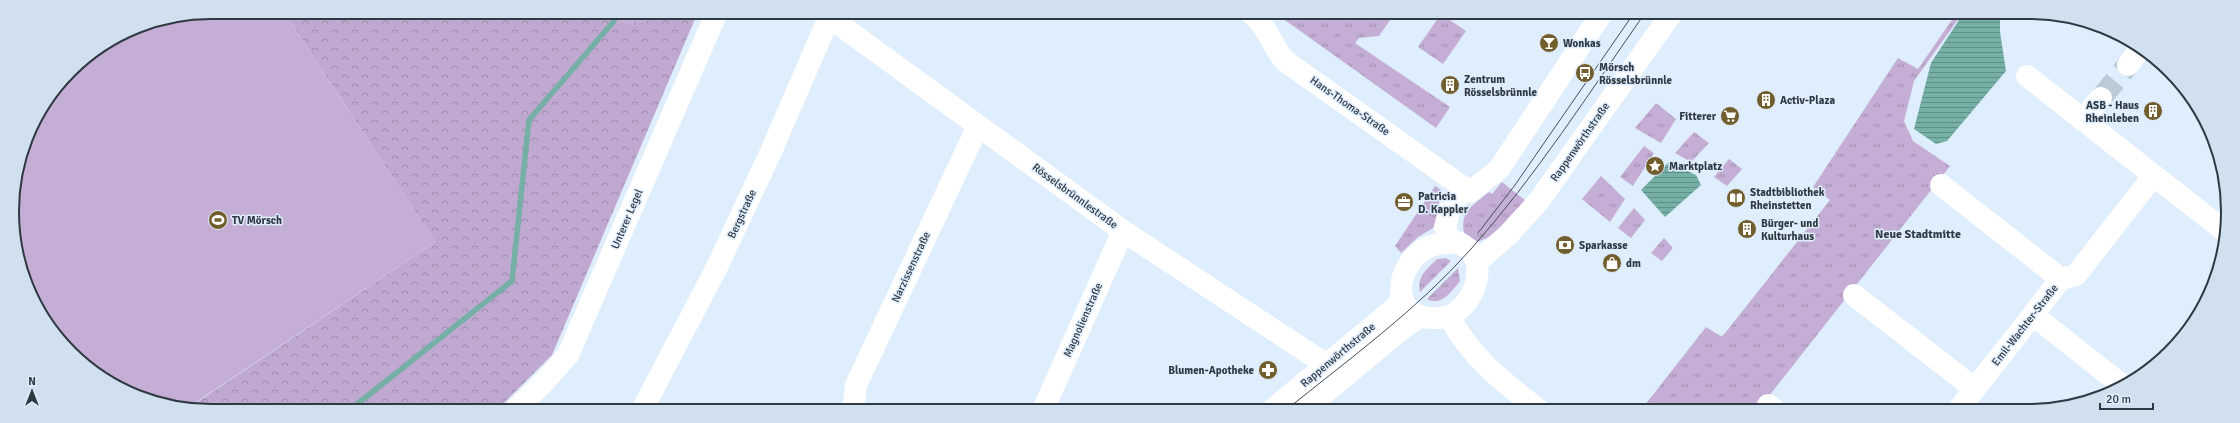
<svg xmlns="http://www.w3.org/2000/svg" width="2240" height="423" font-family="Signika,sans-serif">
	<style>
		.grass { fill: url(#grass-tufts) }
		.forest { fill: url(#forest-crowns) }
		.wetland { fill: url(#wetland-marsh) }
		.garden { fill: #c5aed5 }
		.water { fill: url(#water-rules) }
		.lines { fill: none; stroke-linecap: round; stroke-linejoin: round }
		.stream { stroke: #75afa5; stroke-width: 5.5 }
		.minor-tunnel { stroke: #bccad8; stroke-width: 22; stroke-dasharray: 22 11; stroke-linecap: butt }
		.minor { stroke: #fff; stroke-width: 22 }
		.tram { stroke: #444e58; stroke-width: 1 }
		.labels { text-anchor: middle; dominant-baseline: central; stroke-width: 3; stroke-linejoin: round; paint-order: stroke }
		.poi-label { font-size: 11px; font-weight: bold; fill: #2f3942; stroke: #dfeefd; text-anchor: start }
		.street-label { font-size: 11px; fill: #2f3942; stroke: #dfeefd }
		.neighbourhood-label { font-size: 12px; font-weight: bold; fill: #2f3942; stroke: #dfeefd }
		.rim { fill: none; stroke: #2f3942; stroke-width: 2 }
	</style>
	<defs>
		<pattern id="grass-tufts" width="24" height="20" patternUnits="userSpaceOnUse"><rect width="24" height="20" fill="#c5aed5"/><path d="M3 7l-1-3M5 7V3M7 7l1-3M15 17l-1-3M17 17v-4M19 17l1-3" fill="none" stroke="#a08fae"/></pattern>
		<pattern id="forest-crowns" width="20" height="18" patternUnits="userSpaceOnUse"><rect width="20" height="18" fill="#c0a9d1"/><path d="M2 6a3 3 0 1 1 6 0M12 15a3 3 0 1 1 6 0" fill="none" stroke="#9c8bab"/></pattern>
		<pattern id="wetland-marsh" width="20" height="14" patternUnits="userSpaceOnUse"><rect width="20" height="14" fill="#c5aed5"/><path d="M1 5h8M5 5V1M11 12h8M15 12V8" fill="none" stroke="#a08fae"/></pattern>
		<pattern id="water-rules" width="6" height="5" patternUnits="userSpaceOnUse"><rect width="6" height="5" fill="#75afa5"/><path d="M0 2.5h6" fill="none" stroke="#608f88"/></pattern>
	</defs>
	<rect width="100%" height="100%" fill="#dfeefd"/>
	<path class="grass" d="M1275,13H1395L1379,36L1359,38L1355,43L1450,107L1436,128Z
		M1441,14L1466,31L1443,64L1418,47Z
		M1956,14H1962L1914,81L1904,121L1913,141L1950,166L1758,410H1641L1706,327L1722,337L1830,200L1813,187L1898,58L1918,69Z
		M1656,103L1676,119L1661,143L1635,128Z
		M1694,132L1709,143L1691,162L1675,153Z
		M1644,146L1654,153L1633,186L1620,177Z
		M1729,159L1742,169L1727,186L1714,177Z
		M1601,176L1625,199L1610,222L1582,199Z
		M1502,182L1526,201C1511,216 1497,237 1476,242L1465,237C1458,213 1472,206 1489,192L1492,194Z
		M1435,186L1441,190L1436,222L1433,228L1418,237L1401,253L1395,246Z
		M1634,208L1645,220L1631,238L1618,228Z
		M1664,238L1673,248L1662,261L1651,253Z
		M1446,258L1451,261L1420,292C1416,277 1427,269 1437,259Z
		M1458,268L1460,281C1451,292 1441,307 1427,299Z"/>
	<path class="forest" d="M284,12H698L552,355L497,410L187,409L435,242Z"/>
	<path class="wetland" d="M605,12H662C643,27 623,31 605,12Z"/>
	<path class="garden" d="M212,12H284L435,242L186,409L123,390L61,343L23,276L12,199L27,135L71,70L135,27Z"/>
	<path class="water" d="M1967,14H2000V32L2006,71L1947,141L1936,144L1914,129L1931,63L1961,17Z
		M1669,162L1696,175L1701,185L1665,217L1641,190Z"/>
	<g class="lines">
		<path class="stream" d="M344,18L351,12
			M351,409L512,281L529,120L614,21L618,12"/>
		<path class="minor-tunnel" d="M2101,98L2128,65"/>
		<path class="minor" d="M1251,13C1267,25 1272,46 1285,61L1470,192L1499,169L1602,13
			M829,17L1123,231L1327,365
			M2128,65L2140,49
			M2027,76L2226,232
			M2082,120L2101,98
			M1941,185L2061,279
			M1458,242C1463,245 1469,248 1472,253C1486,274 1471,305 1451,315C1444,319 1436,318 1429,318C1420,317 1412,314 1406,306C1393,286 1408,254 1431,246C1439,243 1449,243 1458,242Z
			M1450,243L1445,227L1450,208L1463,188
			M1477,262L1509,234L1538,202L1672,13
			M1854,295L1975,389
			M2033,315L2123,386
			M1449,316C1471,358 1503,382 1539,410
			M1768,405L1775,410
			M515,410L544,382L568,355L717,12
			M642,410L716,269L769,156L831,13
			M856,410L854,402L856,385L978,126
			M1043,410L1123,231
			M1272,410L1396,307L1401,298
			M1304,410L1408,324L1421,317
			M1958,410L2061,279L2076,275L2151,179L2147,171"/>
		<path class="tram" d="M1478,233L1515,185L1634,13
			M1286,410C1349,359 1417,310 1471,249C1536,176 1589,93 1645,13"/>
	</g>
	<defs>
		<symbol id="bar-disc" viewBox="-11 -11 22 22"><circle r="9.5" fill="#725d2c" stroke="#dfeefd"/><path d="M-6-5H6L.8 .8V4.5H3.5V6h-7V4.5H-.8V.8Z" fill="#fff"/></symbol>
		<symbol id="bus-disc" viewBox="-11 -11 22 22"><circle r="9.5" fill="#725d2c" stroke="#dfeefd"/><path d="M-5-6H5V4H4V6H2V4H-2V6H-4V4H-5ZM-3.5-4V0h7V-4ZM-3.5 1.2v1.5H-2V1.2ZM2 1.2v1.5H3.5V1.2Z" fill="#fff"/></symbol>
		<symbol id="building-disc" viewBox="-11 -11 22 22"><circle r="9.5" fill="#725d2c" stroke="#dfeefd"/><path d="M-4-6H4V6H1V3H-1V6H-4ZM-2.5-4.3h1.7v1.8h-1.7ZM.8-4.3h1.7v1.8H.8ZM-2.5-1h1.7V.8h-1.7ZM.8-1h1.7V.8H.8Z" fill="#fff"/></symbol>
		<symbol id="supermarket-disc" viewBox="-11 -11 22 22"><circle r="9.5" fill="#725d2c" stroke="#dfeefd"/><path d="M-6-5.5h2.5l.6 2H6L4.5 2H-2.5L-4.4-4H-6ZM-1.5 3.2a1.3 1.3 0 1 0 .1 0ZM3 3.2a1.3 1.3 0 1 0 .1 0Z" fill="#fff"/></symbol>
		<symbol id="sight-disc" viewBox="-11 -11 22 22"><circle r="9.5" fill="#725d2c" stroke="#dfeefd"/><path d="M0-6L1.8-2.2L6-1.7L2.9 1.2L3.7 5.4L0 3.3L-3.7 5.4L-2.9 1.2L-6-1.7L-1.8-2.2Z" fill="#fff"/></symbol>
		<symbol id="library-disc" viewBox="-11 -11 22 22"><circle r="9.5" fill="#725d2c" stroke="#dfeefd"/><path d="M-6-4Q-3-5.5-.7-3.5V5Q-3 3-6 4ZM6-4Q3-5.5 .7-3.5V5Q3 3 6 4Z" fill="#fff"/></symbol>
		<symbol id="office-disc" viewBox="-11 -11 22 22"><circle r="9.5" fill="#725d2c" stroke="#dfeefd"/><path d="M-6-3h4V-5.5h4V-3h4V5H-6ZM-1-4.5V-3h2v-1.5ZM-6 0V1H6V0Z" fill="#fff"/></symbol>
		<symbol id="stadium-disc" viewBox="-11 -11 22 22"><circle r="9.5" fill="#725d2c" stroke="#dfeefd"/><path d="M0-5a6.5 5 0 1 0 0 10a6.5 5 0 1 0 0-10ZM-3.5-1.8h7v3.6h-7Z" fill="#fff"/></symbol>
		<symbol id="bank-disc" viewBox="-11 -11 22 22"><circle r="9.5" fill="#725d2c" stroke="#dfeefd"/><path d="M-6-4H6V4H-6ZM0-2.3a2.3 2.3 0 1 0 0 4.6a2.3 2.3 0 1 0 0-4.6Z" fill="#fff"/></symbol>
		<symbol id="shop-disc" viewBox="-11 -11 22 22"><circle r="9.5" fill="#725d2c" stroke="#dfeefd"/><path d="M-5-2.5h2.3a2.7 3.5 0 0 1 5.4 0H5L5.5 6h-11ZM-1.5-2.5h3a1.5 2.3 0 0 0-3 0Z" fill="#fff"/></symbol>
		<symbol id="pharmacy-disc" viewBox="-11 -11 22 22"><circle r="9.5" fill="#725d2c" stroke="#dfeefd"/><path d="M-2-6h4v4h4v4h-4v4h-4v-4h-4v-4h4Z" fill="#fff"/></symbol>
	</defs>
	<g fill-rule="evenodd">
		<use href="#bar-disc" x="1538" y="32" width="22" height="22"/>
		<use href="#bus-disc" x="1574" y="62" width="22" height="22"/>
		<use href="#building-disc" x="1439" y="74" width="22" height="22"/>
		<use href="#building-disc" x="1755" y="89" width="22" height="22"/>
		<use href="#building-disc" x="2142" y="100" width="22" height="22"/>
		<use href="#supermarket-disc" x="1719" y="105" width="22" height="22"/>
		<use href="#sight-disc" x="1644" y="155" width="22" height="22"/>
		<use href="#library-disc" x="1725" y="187" width="22" height="22"/>
		<use href="#office-disc" x="1393" y="191" width="22" height="22"/>
		<use href="#stadium-disc" x="207" y="209" width="22" height="22"/>
		<use href="#building-disc" x="1736" y="218" width="22" height="22"/>
		<use href="#bank-disc" x="1554" y="234" width="22" height="22"/>
		<use href="#shop-disc" x="1601" y="252" width="22" height="22"/>
		<use href="#pharmacy-disc" x="1257" y="359" width="22" height="22"/>
	</g>
	<g class="labels">
		<g class="poi-label">
			<text x="1563" y="43">Wonkas</text>
			<text x="1599" y="67">Mörsch<tspan x="1599" dy="13">Rösselsbrünnle</tspan></text>
			<text x="1464" y="79">Zentrum<tspan x="1464" dy="13">Rösselsbrünnle</tspan></text>
			<text x="1780" y="100">Activ-Plaza</text>
			<text x="2139" y="105" text-anchor="end">ASB - Haus<tspan x="2139" dy="13">Rheinleben</tspan></text>
			<text x="1716" y="116" text-anchor="end">Fitterer</text>
			<text x="1669" y="166">Marktplatz</text>
			<text x="1750" y="192">Stadtbibliothek<tspan x="1750" dy="13">Rheinstetten</tspan></text>
			<text x="1418" y="196">Patricia<tspan x="1418" dy="13">D. Kappler</tspan></text>
			<text x="232" y="220">TV Mörsch</text>
			<text x="1761" y="223">Bürger- und<tspan x="1761" dy="13">Kulturhaus</tspan></text>
			<text x="1579" y="245">Sparkasse</text>
			<text x="1626" y="263">dm</text>
			<text x="1254" y="370" text-anchor="end">Blumen-Apotheke</text>
		</g>
		<g class="street-label">
			<text transform="translate(1350 106) rotate(35)">Hans-Thoma-Straße</text>
			<text transform="translate(1580 142) rotate(-55)">Rappenwörthstraße</text>
			<text transform="translate(1075 196) rotate(36)">Rösselsbrünnlestraße</text>
			<text transform="translate(742 214) rotate(-65)">Bergstraße</text>
			<text transform="translate(627 219) rotate(-67)">Unterer Legel</text>
			<text transform="translate(911 267) rotate(-65)">Narzissenstraße</text>
			<text transform="translate(1083 320) rotate(-66)">Magnolienstraße</text>
			<text transform="translate(2025 325) rotate(-52)">Emil-Wachter-Straße</text>
			<text transform="translate(1338 355) rotate(-40)">Rappenwörthstraße</text>
		</g>
		<g class="neighbourhood-label">
			<text x="1918" y="234">Neue Stadtmitte</text>
		</g>
	</g>
	<path d="M0 0H2240V423H0ZM211 19H2029A192 192 0 0 1 2221 211V212A192 192 0 0 1 2029 404H211A192 192 0 0 1 19 212V211A192 192 0 0 1 211 19Z" fill="#d1e0ee" fill-rule="evenodd"/>
	<path class="rim" d="M211 19H2029A192 192 0 0 1 2221 211V212A192 192 0 0 1 2029 404H211A192 192 0 0 1 19 212V211A192 192 0 0 1 211 19Z"/>
	<g transform="translate(32 391)" stroke="#dfeefd" stroke-width="3" paint-order="stroke">
	<path d="M0-3L7 15L0 10L-7 15Z" fill="#2f3942"/>
	<text y="-6" font-size="11" font-weight="bold" text-anchor="middle" fill="#2f3942">N</text>
	</g>
	<path d="M2100 403v6h53v-6" fill="none" stroke="#2f3942" stroke-width="2"/>
	<text x="2106" y="403" font-size="12" fill="#2f3942" stroke="#dfeefd" stroke-width="3" paint-order="stroke">20 m</text>
</svg>
